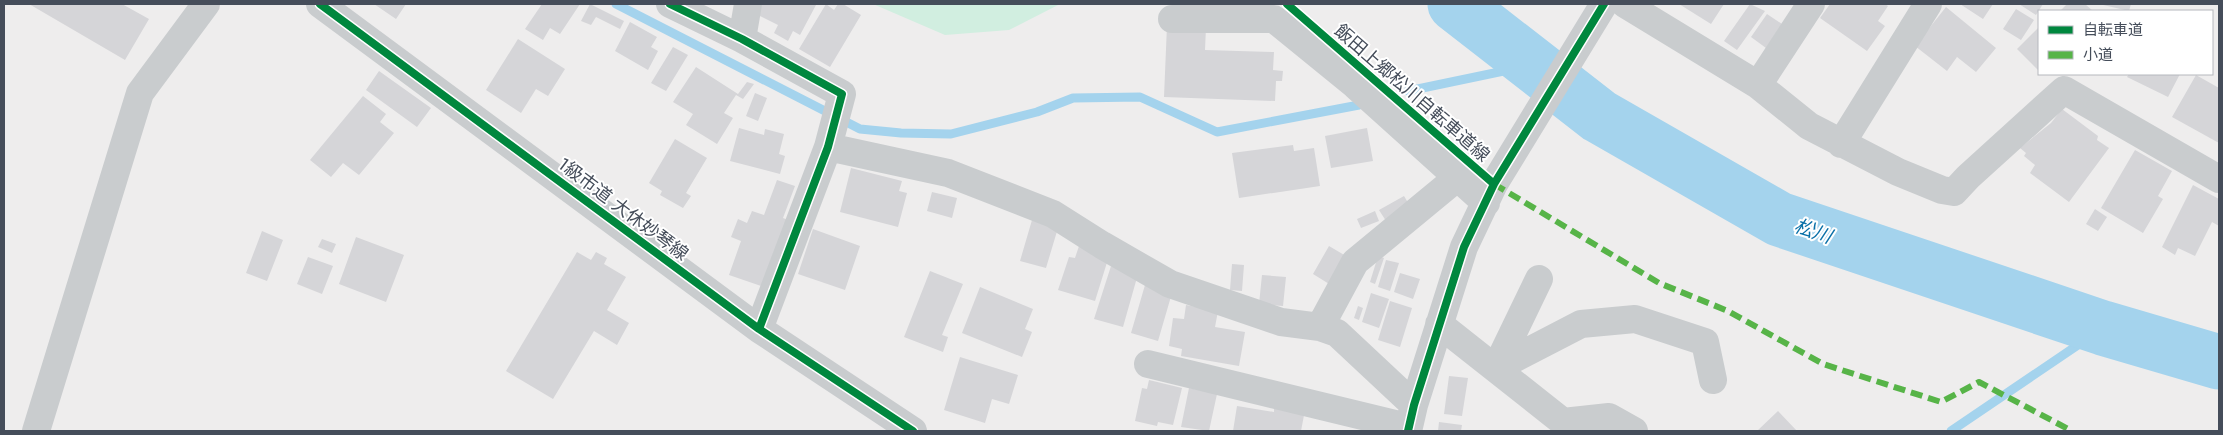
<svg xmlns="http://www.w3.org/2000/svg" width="2223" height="435" font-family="Jost,'Noto Sans JP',sans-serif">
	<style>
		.pitch { fill: #d1eee0 }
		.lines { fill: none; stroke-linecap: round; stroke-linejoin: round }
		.stream { stroke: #a4d3ed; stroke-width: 9 }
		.river { stroke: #a4d3ed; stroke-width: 55 }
		.building { fill: #d5d5d8 }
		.minor { stroke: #c9ccce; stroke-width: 28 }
		.quiet { stroke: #57b448; stroke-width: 6; stroke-dasharray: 12 6; stroke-linecap: butt }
		.cycleway-casing { stroke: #fff; stroke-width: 11 }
		.cycleway { stroke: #00873e; stroke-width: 8 }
		.labels { text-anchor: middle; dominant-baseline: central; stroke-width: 4; stroke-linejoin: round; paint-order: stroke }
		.street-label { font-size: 18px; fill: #454d5a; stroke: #fff }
		.water-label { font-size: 19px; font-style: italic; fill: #0a70a8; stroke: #fff }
	</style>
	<rect width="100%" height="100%" fill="#eeeded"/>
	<path class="pitch" d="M873,4H1060L1009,30L945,35Z"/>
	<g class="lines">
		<path class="stream" d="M616,4L860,129L901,133L951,134L1037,112L1073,98L1140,97L1217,132L1359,105
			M1408,91L1533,65
			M1951,431L2103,328"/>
		<path class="river" d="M1455,4L1599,116L1779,219L2103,328L2219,362"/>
	</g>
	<path class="building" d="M29,4H122L149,19L125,60Z
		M374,4H406L396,19Z
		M542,4H580L560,34L550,28L543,40L525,29Z
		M590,4L624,21L620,29L596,17L591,25L581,21Z
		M759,4H813L816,5L800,35L793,31L788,41L774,33L778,25L754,13Z
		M826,4L834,10L838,4H843L861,15L830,67L799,49Z
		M1679,4H1724L1711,24Z
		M1750,4L1765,11L1737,50L1724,41Z
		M1830,4H1885L1888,6L1878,21L1885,26L1867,51L1820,18Z
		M1960,4H1993L1983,19Z
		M2019,4H2043L2036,15Z
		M2067,4H2085L2093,11H2060Z
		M2099,4H2131L2129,11Z
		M1946,7L1996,48L1976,72L1957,57L1947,71L1915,46Z
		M2016,9L2034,20L2021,40L2003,29Z
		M1767,14L1782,24L1766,48L1751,37Z
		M630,22L657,37L651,47L658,51L648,70L615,51Z
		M1167,25L1206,27L1205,50L1274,52L1273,70L1283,71L1282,81H1276L1275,101L1164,97Z
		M2039,27V71L2017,49Z
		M518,39L565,69L548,96L536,89L521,113L486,90Z
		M673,47L688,55L666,91L651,83Z
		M696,67L738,94L747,82L754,84L743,99L736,95L724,113L733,118L717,144L686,125L693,114L673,102Z
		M379,71L431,108L417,127L366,90Z
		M2129,74H2180L2168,97L2127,77Z
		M2196,75L2219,88V143L2172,117Z
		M755,93L767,98L758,121L746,116Z
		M363,96L386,114L380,122L394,133L359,175L343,163L331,177L310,160Z
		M2062,109L2098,136L2097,140L2109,148L2069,202L2030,173L2035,165L2024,156L2026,153L2020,148L2051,123Z
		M739,128L764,135L765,129L784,134L779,154L785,156L780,174L730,161Z
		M1367,128L1373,161L1331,168L1325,136Z
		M675,139L707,158L686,193L691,196L683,208L660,195L662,191L649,183Z
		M1293,145L1294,151L1314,148L1320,186L1239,198L1232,153Z
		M2135,150L2172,171L2158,196L2163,199L2143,233L2101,208Z
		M851,168L902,181L899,191L907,193L898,227L840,212Z
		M777,180L795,186L783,218L788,220L764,287L729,275L741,241L731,237L738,219L747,223L752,211L764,215Z
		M2193,185L2219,199V226L2212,222L2195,256L2178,248L2175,255L2162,247Z
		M932,192L957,198L952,218L927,211Z
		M1404,196L1410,206L1386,221L1379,210Z
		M2095,209L2107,217L2098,231L2086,224Z
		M1375,211L1379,221L1361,228L1357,219Z
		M1032,220L1058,228L1046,268L1020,261Z
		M813,229L860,246L845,290L798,274Z
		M262,231L283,240L267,281L246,273Z
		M356,237L404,255L386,302L339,284Z
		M322,239L336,244L332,253L318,247Z
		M1081,240L1109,256L1095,301L1058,290L1069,257L1075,258Z
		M1329,246L1351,259L1334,287L1313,274Z
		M577,252L591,260L596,252L607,258L604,264L626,277L607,310L629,323L617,345L594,331L553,399L506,371Z
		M1378,256L1384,258L1375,284L1370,282Z
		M308,257L333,266L322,294L297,284Z
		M1386,260L1399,263L1390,291L1378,287Z
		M1232,264L1244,265L1242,291L1230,290Z
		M1111,266L1138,274L1123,327L1094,319Z
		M930,271L963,284L942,335L948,337L943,352L904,337Z
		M1400,273L1420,279L1413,299L1394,292Z
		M1262,275L1286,277L1283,306L1259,304Z
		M1145,285L1172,293L1158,341L1131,333Z
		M980,287L1033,309L1025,329L1032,332L1022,357L962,333Z
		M1371,293L1389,299L1379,328L1362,322Z
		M1390,301L1412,308L1400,347L1378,340Z
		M1186,305L1218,311L1215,327L1245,332L1239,366L1181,356L1182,349L1169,346L1173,318L1184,319Z
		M1358,306L1363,308L1359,320L1354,318Z
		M960,357L1018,375L1009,404L992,399L985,423L944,410Z
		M1449,376L1468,378L1462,416L1444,414Z
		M1149,380L1182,388L1173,425L1158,422L1157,426L1135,421L1142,388L1147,389Z
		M1189,388L1217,394L1209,431L1181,427Z
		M1274,405L1305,410L1301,431H1233L1237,406L1274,412Z
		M1778,411L1797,431H1757Z
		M1439,422L1462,425L1461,431H1438Z"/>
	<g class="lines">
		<path class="minor" d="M320,4L759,329L913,431
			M670,4L742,39L842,94L828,147L759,329
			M1625,4L1758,85L1809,126L1898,172L1942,190L1954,192L1968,177L2064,90L2219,179
			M1172,19H1274L1355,85L1486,203
			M742,39L748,4
			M1758,85L1811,4
			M1841,144L1928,4
			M828,147L948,173L1053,214L1102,245L1170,284L1281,322L1320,327L1337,333L1414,405
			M1439,324L1563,422L1609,417L1634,431
			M1320,327L1355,262L1458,177
			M1148,364L1408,427
			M1496,368L1581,324L1635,319L1705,342L1713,380
			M1496,368L1539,279
			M36,431L140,93L206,4
			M1408,431L1414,405L1464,247L1494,184L1604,4"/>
		<path class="quiet" d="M1494,184L1659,283L1728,311L1823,364L1941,402L1979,382L2072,431"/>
		<defs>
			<path id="cycleway" d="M320,4L759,329L913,431
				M670,4L742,39L842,94L828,147L759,329
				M1287,4L1494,184
				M1408,431L1414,405L1464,247L1494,184L1604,4"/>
		</defs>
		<use href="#cycleway" class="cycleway-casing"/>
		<use href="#cycleway" class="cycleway"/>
	</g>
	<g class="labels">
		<g class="street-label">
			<text transform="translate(1412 93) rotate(41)">飯田上郷松川自転車道線</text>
			<text transform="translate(623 209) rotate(37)">1級市道 大休妙琴線</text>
		</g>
		<g class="water-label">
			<text transform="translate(1813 231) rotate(19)">松川</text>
		</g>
	</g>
	<rect width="2223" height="435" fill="none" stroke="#454d5a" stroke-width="10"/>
	<rect x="2038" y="10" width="175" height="65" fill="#ffffff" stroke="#b5b8bd"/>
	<rect x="2048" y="26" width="25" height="8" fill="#00873e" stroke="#b5b8bd"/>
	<text x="2083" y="35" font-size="15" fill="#454d5a">自転車道</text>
	<rect x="2048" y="51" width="25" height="8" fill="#57b448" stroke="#b5b8bd"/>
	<text x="2083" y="60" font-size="15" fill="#454d5a">小道</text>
</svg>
